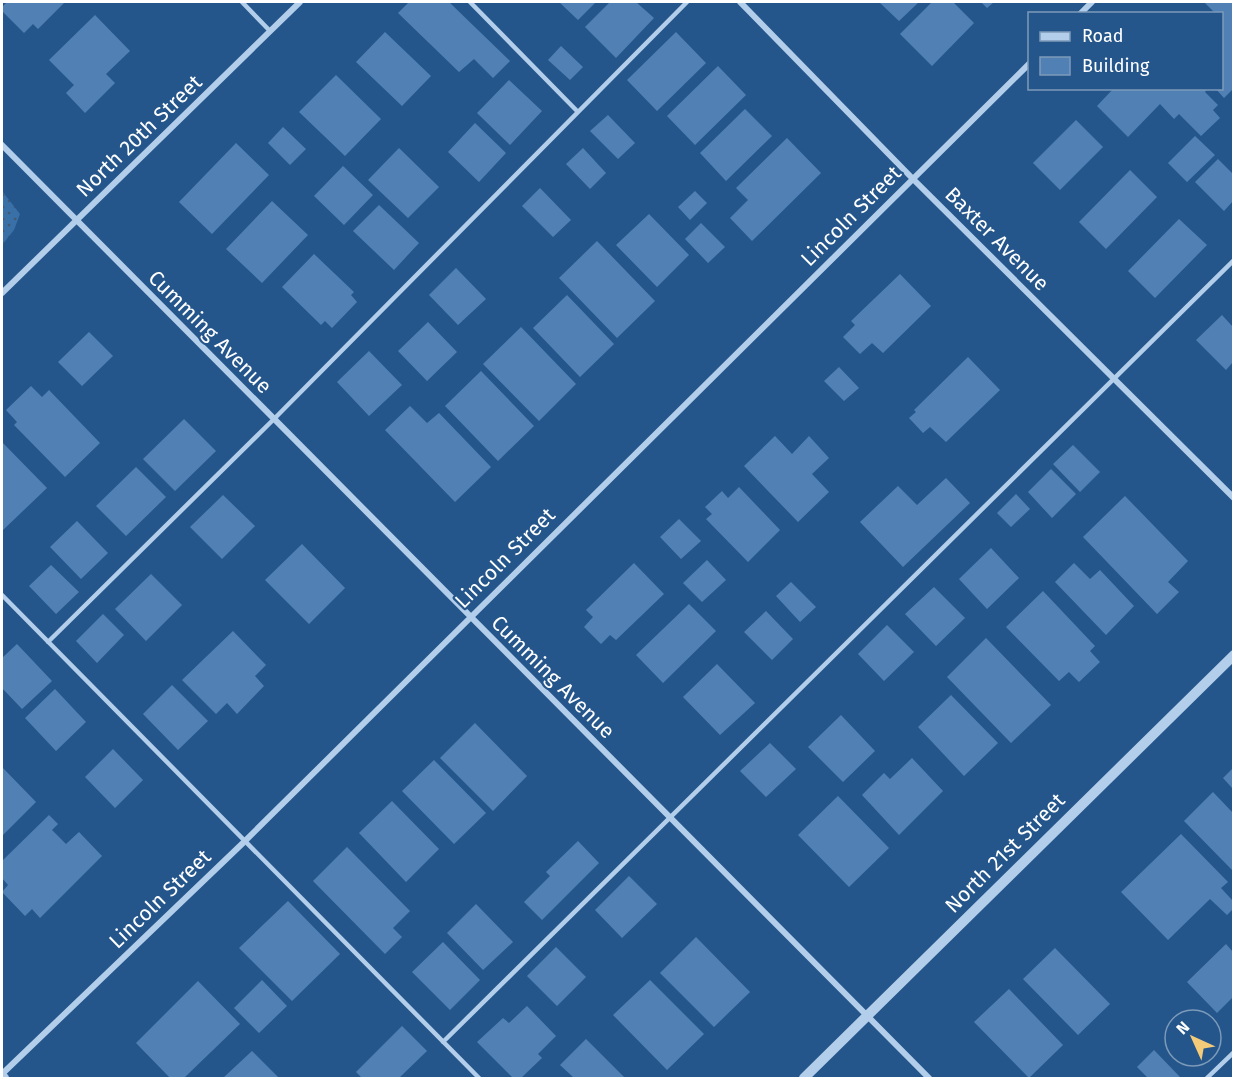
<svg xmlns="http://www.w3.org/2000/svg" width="1235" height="1080" font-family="'Fira Sans',sans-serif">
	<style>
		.park { fill: url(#park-dots) }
		.building { fill: #5181b4 }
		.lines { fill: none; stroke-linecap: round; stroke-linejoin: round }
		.service { stroke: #b3ceea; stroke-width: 4.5 }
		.minor { stroke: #b3ceea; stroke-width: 6 }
		.tertiary { stroke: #b3ceea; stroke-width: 10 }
		.labels { text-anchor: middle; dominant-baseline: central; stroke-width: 4.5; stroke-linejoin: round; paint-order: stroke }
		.street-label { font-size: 21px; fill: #fff; stroke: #25568b }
	</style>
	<defs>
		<pattern id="park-dots" width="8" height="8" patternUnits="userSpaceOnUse" patternTransform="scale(1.5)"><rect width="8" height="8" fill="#3970a8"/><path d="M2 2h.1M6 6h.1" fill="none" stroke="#445a71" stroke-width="1.8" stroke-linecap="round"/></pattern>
	</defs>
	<rect width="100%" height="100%" fill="#25568b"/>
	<path class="park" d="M2,191L20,214L14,230L2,245Z"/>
	<path class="building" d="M7,2H65L38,29L33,24L24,33L2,11V7Z
		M409,2H449L510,61L493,78L474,59L459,72L398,13Z
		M559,2H596L578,20Z
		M610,2H636L654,18L616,58L585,27Z
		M879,2H919L899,21Z
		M932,2H953L974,23L932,66L900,34Z
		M981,2H994L987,8Z
		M1207,2H1233V92L1232,90L1224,98L1215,88H1222V14H1216L1205,3Z
		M95,15L130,51L106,74L115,83L85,113L66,93L74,85L49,60Z
		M385,32L431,76L402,106L356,62Z
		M676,32L706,63L657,111L627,80Z
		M561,46L583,67L570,80L548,60Z
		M718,66L746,95L695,145L667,116Z
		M336,75L381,119L345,156L299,112Z
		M509,80L542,111L510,145L477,113Z
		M1114,88H1208L1205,92L1218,105L1213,110L1220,118L1201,136L1179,114L1174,119L1160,104L1128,137L1097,106Z
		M745,109L772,136L726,181L700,153Z
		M608,115L635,143L618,159L590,131Z
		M1076,120L1103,147L1060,190L1033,163Z
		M475,123L506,153L479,182L448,152Z
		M283,127L306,149L290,165L268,143Z
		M1195,136L1215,155L1187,182L1168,163Z
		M787,138L821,173L752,241L730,218L748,200L736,188Z
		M236,143L269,175L212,234L179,202Z
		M399,148L439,187L408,218L368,180Z
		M583,148L606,173L590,189L566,164Z
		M1218,159L1233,174V201L1224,211L1195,182Z
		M343,166L373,195L344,225L314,196Z
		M1130,170L1157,197L1106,249L1079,222Z
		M540,188L571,220L553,237L522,206Z
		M695,191L707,203L690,220L678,207Z
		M272,201L308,235L262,283L226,249Z
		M379,205L419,243L394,270L353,231Z
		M649,214L689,255L657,287L616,245Z
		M1179,219L1207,245L1155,298L1128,271Z
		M701,223L725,247L708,263L685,239Z
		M597,241L655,301L617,338L559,278Z
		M314,254L354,292L351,295L357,302L332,328L325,321L321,325L282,287Z
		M456,268L486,299L458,325L429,295Z
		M900,274L931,306L883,353L872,343L860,354L843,337L855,325L851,321Z
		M567,295L614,344L580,377L533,328Z
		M1222,315L1233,327V362L1226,370L1196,340Z
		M428,322L457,352L427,381L398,351Z
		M521,327L576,384L539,421L483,364Z
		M89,332L113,356L82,386L58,362Z
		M369,351L402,385L369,416L337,382Z
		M968,357L1000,390L946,442L930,427L923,433L909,418L916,412L914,410Z
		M839,367L859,388L844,401L824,381Z
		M481,371L534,426L498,461L445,406Z
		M31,386L42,397L49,390L100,443L65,477L14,425L17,422L6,410Z
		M410,406L427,423L439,413L491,467L455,502L385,430Z
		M184,419L216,451L175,491L143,459Z
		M775,436L792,454L809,436L829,458L812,474L829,492L798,522L744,466Z
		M2,442L47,488L2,531Z
		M1073,445L1100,472L1080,492L1053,464Z
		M136,467L166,497L126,536L96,506Z
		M1051,469L1076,494L1052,518L1028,492Z
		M946,478L970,503L903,567L860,522L898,486L917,505Z
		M739,487L780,530L748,562L706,519L712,514L705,507L722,491L728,498Z
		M1016,494L1030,509L1011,527L997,513Z
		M223,495L255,526L222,559L190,527Z
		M1125,496L1188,561L1168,582L1179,592L1157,614L1083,537Z
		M679,519L701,541L681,559L660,537Z
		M77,521L108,553L81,579L50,547Z
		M302,544L345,588L309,624L265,580Z
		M991,548L1019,578L987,609L959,579Z
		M707,560L726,580L702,602L683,583Z
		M634,563L664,594L616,640L610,635L601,644L584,627L593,617L586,610Z
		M1074,563L1090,579L1100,570L1134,606L1106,635L1055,582Z
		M51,565L79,592L56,614L29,586Z
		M151,574L182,605L146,641L115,609Z
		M791,582L816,607L800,622L776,596Z
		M934,587L965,618L936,646L905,614Z
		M1043,591L1095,646L1090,651L1100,662L1079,682L1069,672L1059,681L1006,627Z
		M689,604L716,631L663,683L636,655Z
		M766,611L793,639L772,660L744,632Z
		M103,614L124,635L97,663L76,641Z
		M887,625L914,652L884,681L858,654Z
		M233,631L266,665L255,676L264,686L237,714L227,703L216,714L182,680Z
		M986,638L1051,705L1011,743L947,677Z
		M17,644L52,681L22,709L2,688V658Z
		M717,664L755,703L720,735L683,697Z
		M172,685L208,721L178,750L143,714Z
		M55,689L86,722L56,751L25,718Z
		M951,695L998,743L964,776L918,727Z
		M841,715L875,751L843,782L808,747Z
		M475,723L527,776L493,811L440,758Z
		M770,743L796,769L766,797L740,771Z
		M113,749L143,780L115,808L85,777Z
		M912,758L943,791L899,835L862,795L884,773L890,779Z
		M434,760L486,813L454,844L402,791Z
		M2,767L36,802L2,836Z
		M1233,768V789L1223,778Z
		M1213,792L1233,813V871L1184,821Z
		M838,796L889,848L849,887L798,835Z
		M392,801L439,849L406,882L359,833Z
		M49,815L58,824L52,830L66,844L79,832L102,856L40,918L32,909L25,916L2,892L8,885L2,878V861Z
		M1181,834L1228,882L1221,888L1233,901V909L1227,915L1210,899L1168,940L1121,892Z
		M578,841L599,863L542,920L524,902L550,876L546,872Z
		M347,847L410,911L393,928L402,937L385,954L313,881Z
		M629,876L657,904L622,938L595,910Z
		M288,901L340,954L292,1001L239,948Z
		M476,904L513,942L483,970L447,933Z
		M696,937L750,992L714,1027L660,973Z
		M443,942L480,980L450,1010L412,972Z
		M1226,944L1233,952V997L1217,1013L1187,982Z
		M556,947L586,977L557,1006L527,976Z
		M1055,948L1110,1004L1078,1035L1023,979Z
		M262,980L287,1006L259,1033L234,1008Z
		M650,980L704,1034L667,1070L613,1015Z
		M198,981L240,1024L184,1078H170L136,1043Z
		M1009,989L1063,1045L1029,1078L974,1022Z
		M527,1006L556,1036L538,1054L542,1058L521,1078H513L477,1042L503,1018L509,1023Z
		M402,1026L427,1051L399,1078H362L356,1072Z
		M586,1039L625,1078H574L560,1065Z
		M1154,1050L1180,1077L1179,1078H1148L1137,1067Z
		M252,1051L279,1078H223Z"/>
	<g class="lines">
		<path class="service" d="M242,2L270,31
			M470,2L578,112
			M2,595L479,1078
			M48,642L274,419L687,2
			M443,1042L1234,260
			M1207,1078L1234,1052"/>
		<path class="minor" d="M740,2L913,179L1234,498
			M1080,14L1092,2
			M2,145L929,1078
			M2,293L300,2
			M2,1074L244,842L1030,63"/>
		<path class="tertiary" d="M2,1076L4,1078
			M804,1078L1234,655"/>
	</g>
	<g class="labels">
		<g class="street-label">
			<text transform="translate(139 136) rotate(-44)">North 20th Street</text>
			<text transform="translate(851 216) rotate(-45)">Lincoln Street</text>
			<text transform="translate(997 239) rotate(45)">Baxter Avenue</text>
			<text transform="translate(210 332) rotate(45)">Cumming Avenue</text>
			<text transform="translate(505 558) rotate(-45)">Lincoln Street</text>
			<text transform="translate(553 677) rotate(45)">Cumming Avenue</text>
			<text transform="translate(1005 853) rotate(-45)">North 21st Street</text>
			<text transform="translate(160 899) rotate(-44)">Lincoln Street</text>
		</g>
	</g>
	<rect width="1235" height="1080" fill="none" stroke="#ffffff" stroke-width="6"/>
	<rect x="1028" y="12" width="195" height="78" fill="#25568b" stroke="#7c9ab9" stroke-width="1.5"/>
	<rect x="1040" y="32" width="30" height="9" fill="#b3ceea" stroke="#7c9ab9" stroke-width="1.5"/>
	<text x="1082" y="42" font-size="18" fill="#ffffff">Road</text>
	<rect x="1040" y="57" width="30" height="18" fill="#5181b4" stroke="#7c9ab9" stroke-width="1.5"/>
	<text x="1082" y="72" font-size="18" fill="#ffffff">Building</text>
	<g transform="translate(1193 1038) rotate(315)"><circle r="28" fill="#25568b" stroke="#7c9ab9" stroke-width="1.5"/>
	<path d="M0-4.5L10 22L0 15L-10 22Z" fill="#f4cb78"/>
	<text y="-9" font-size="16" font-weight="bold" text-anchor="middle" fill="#ffffff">N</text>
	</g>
</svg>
